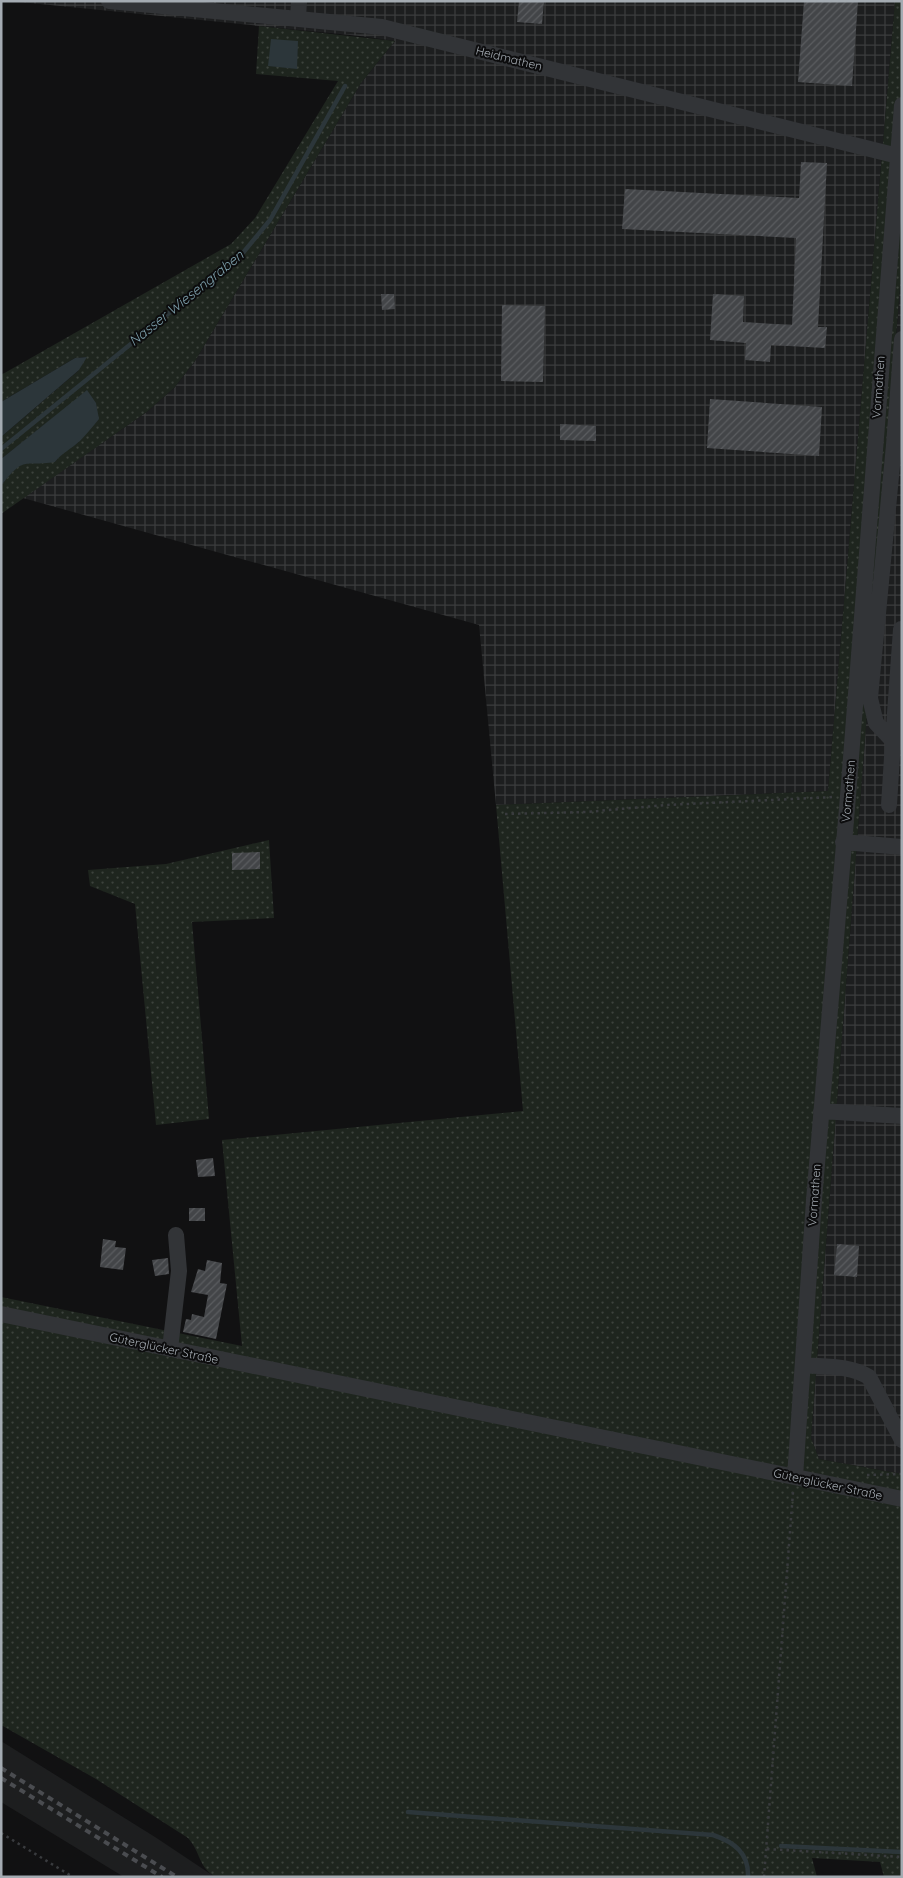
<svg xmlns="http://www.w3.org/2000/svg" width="903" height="1878" font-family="Quicksand,sans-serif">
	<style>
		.built { fill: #1d1e1f }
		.industrial { fill: url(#industrial-grid) }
		.grass { fill: url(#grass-dots) }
		.water { fill: #2c363a }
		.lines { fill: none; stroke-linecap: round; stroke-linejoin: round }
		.stream { stroke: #2c363a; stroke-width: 4.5 }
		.building { fill: url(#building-hatch) }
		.path { stroke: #393b3e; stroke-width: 2.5; stroke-dasharray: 2.5 4; stroke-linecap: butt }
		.minor { stroke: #323437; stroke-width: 16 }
		.rail { stroke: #4a4c50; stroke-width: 4; stroke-dasharray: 6 5; stroke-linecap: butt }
		.labels { text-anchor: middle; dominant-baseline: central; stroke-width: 4; stroke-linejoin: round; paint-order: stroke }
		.street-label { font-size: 12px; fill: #a4abb2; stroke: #0c0c0d }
		.water-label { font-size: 14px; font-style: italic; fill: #7d9fab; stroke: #0c0c0d }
	</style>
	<defs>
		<pattern id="industrial-grid" width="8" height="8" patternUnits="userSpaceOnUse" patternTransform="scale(1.25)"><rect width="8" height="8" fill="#1d1e1f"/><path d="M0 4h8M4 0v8" fill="none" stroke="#3b3c3d"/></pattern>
		<pattern id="grass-dots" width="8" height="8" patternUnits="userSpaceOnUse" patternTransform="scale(1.25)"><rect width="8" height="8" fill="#1e251e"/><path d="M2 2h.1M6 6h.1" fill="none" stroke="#3c423c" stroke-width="1.8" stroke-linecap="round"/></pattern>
		<pattern id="building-hatch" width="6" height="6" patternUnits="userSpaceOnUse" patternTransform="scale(1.25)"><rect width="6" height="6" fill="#434548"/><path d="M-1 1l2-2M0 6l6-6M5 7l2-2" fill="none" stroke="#5b5d60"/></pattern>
	</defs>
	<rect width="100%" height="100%" fill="#111112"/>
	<path class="built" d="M1,1741L155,1837L215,1877H124L1,1802Z"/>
	<path class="industrial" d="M10,1H895L828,791L496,805L479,625L23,498L148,411L175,387L195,361L361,83L395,41L360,36Z
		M902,260V1474L819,1459L811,1438Z"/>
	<path class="grass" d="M895,1H902V260L811,1438L819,1459L902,1474V1877H884L880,1862L812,1858L817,1877H215C197,1865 202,1854 188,1838L96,1779L1,1725V1297L242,1346L222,1140L523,1111L496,805L828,791Z
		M259,26L395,41L361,83L195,361L175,387L148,411L1,514V486L15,467L30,462H55L62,453L79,442L87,391L1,459V437L78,371L86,357L75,358L1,402V375L231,244L255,218L338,81L256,74Z
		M269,840L274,918L192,922L209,1119L156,1125L135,904L90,886L88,870L166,864Z"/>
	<path class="water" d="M271,39L298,41L297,69L268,66Z
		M87,357L79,370L1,437V402L75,358Z
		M87,390L96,403L99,419C93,426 87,434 80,441C71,449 62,453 55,462C22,467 25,455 1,486V459Z"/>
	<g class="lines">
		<path class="stream" d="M1,449L242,254L270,220L345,86
			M408,1812L713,1835C734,1842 749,1853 748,1877
			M781,1846L902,1852"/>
	</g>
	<path class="building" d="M519,1H544L542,24L517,22Z
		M804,1H858L852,86L798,82Z
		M801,162L827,163L818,327H827L825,348L771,345L770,362L745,360L746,343L710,340L713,294L744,296L743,322L792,325L796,238L622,229L625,189L799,198Z
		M381,294H394L395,309L382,310Z
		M502,305L545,306L543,382L501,381Z
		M710,399L822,407L819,456L707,448Z
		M560,424L596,426V441L560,440Z
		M260,852V869L232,870V853Z
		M213,1158L215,1176L198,1177L196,1160Z
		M189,1208H205V1221H189Z
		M103,1239L116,1241L115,1247L126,1248L123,1270L100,1267Z
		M837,1244L859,1246L857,1277L834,1275Z
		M168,1258L169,1274L155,1276L152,1260Z
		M207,1260L222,1263L220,1283L227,1284L216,1339L183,1332L186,1319L191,1320L192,1314L204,1317L208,1295L191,1292L198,1269L205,1271Z"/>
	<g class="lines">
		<path class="path" d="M505,814L586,812L666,805L834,797
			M867,1475L902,1474
			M1,1833L73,1877
			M767,1849L902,1857
			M764,1877L793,1492"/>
		<path class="minor" d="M109,1L382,27L902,157
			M298,18L299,1
			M900,742L893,741L901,629
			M889,805L893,741L876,723L870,698L894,445L902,339
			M843,842L902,847
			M821,1111L902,1116
			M1,1314L902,1499
			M170,1349L179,1271L176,1235
			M803,1365C825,1367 850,1365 869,1377L902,1440
			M795,1477L814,1200L848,796L902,105"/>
		<path class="rail" d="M1,1768L177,1877
			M1,1778L162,1877"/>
	</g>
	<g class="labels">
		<g class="street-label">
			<text transform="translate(509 58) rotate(14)">Heidmathen</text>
			<text transform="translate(878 387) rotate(-86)">Vormathen</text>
			<text transform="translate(848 791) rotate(-85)">Vormathen</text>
			<text transform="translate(814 1195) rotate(-86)">Vormathen</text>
			<text transform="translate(164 1348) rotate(12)">Güterglücker Straße</text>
			<text transform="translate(828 1484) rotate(12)">Güterglücker Straße</text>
		</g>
		<g class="water-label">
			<text transform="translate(186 298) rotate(-39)">Nasser Wiesengraben</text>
		</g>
	</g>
	<rect width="903" height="1878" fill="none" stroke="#a4abb2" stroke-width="5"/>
</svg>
